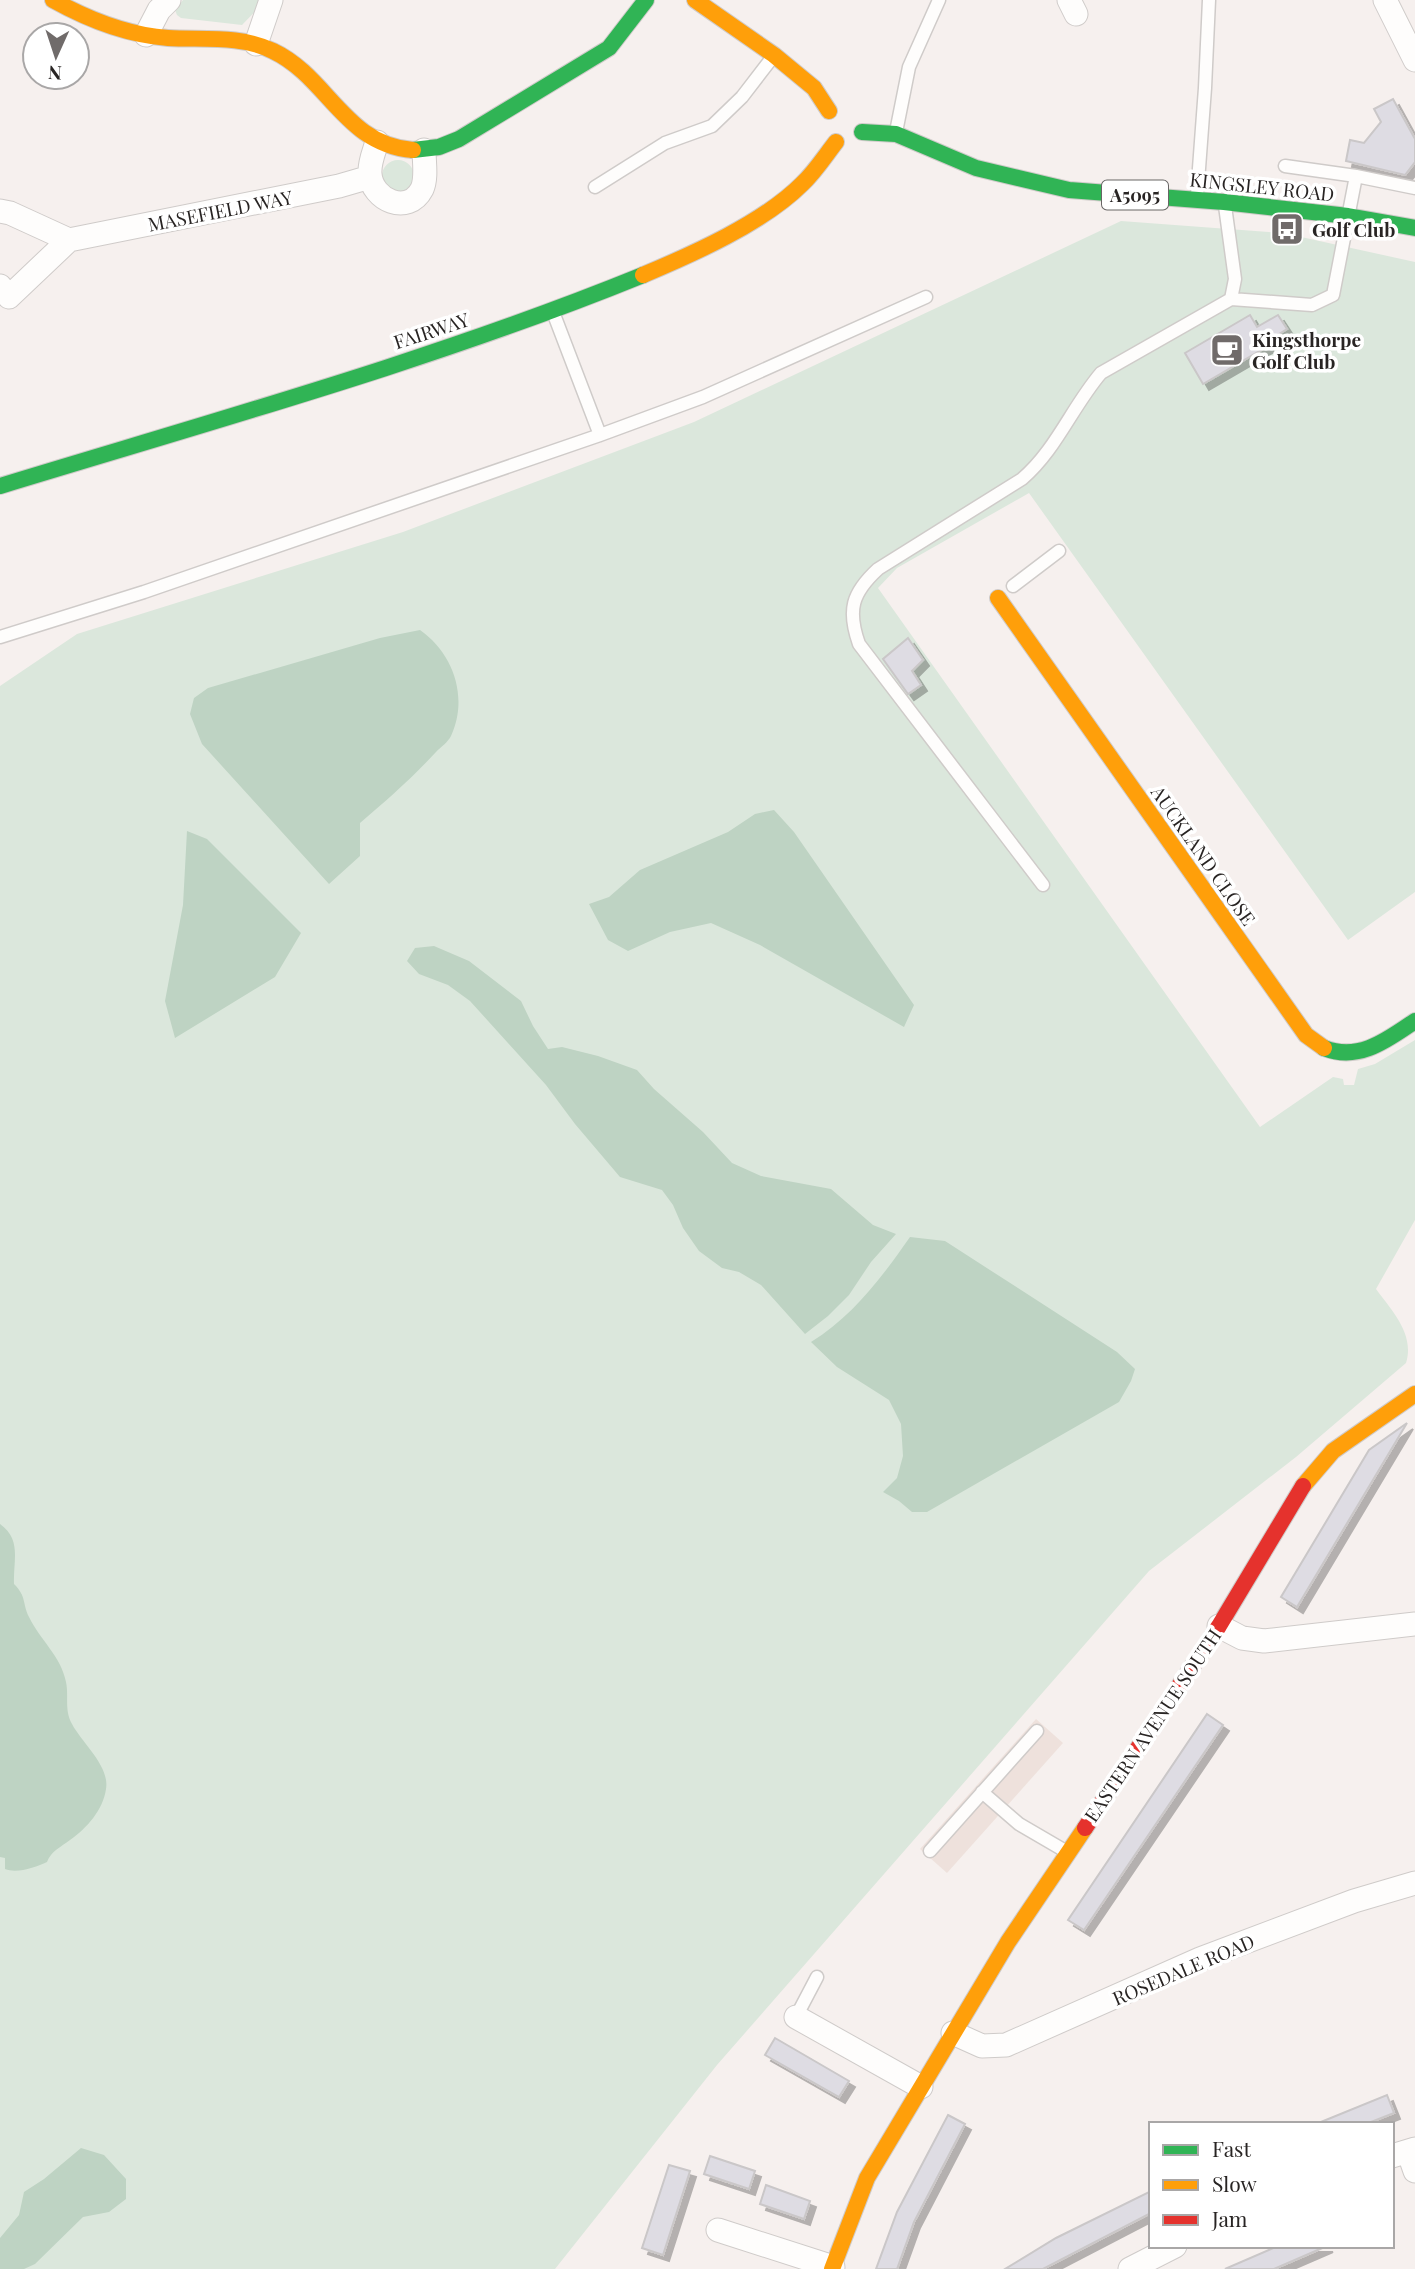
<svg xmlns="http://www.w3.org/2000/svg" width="1415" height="2269" font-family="'Playfair Display',serif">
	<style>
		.built { fill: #eee1dc }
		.green { fill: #dbe7dc }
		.forest { fill: #bed3c3 }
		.building { fill: #dedce3; stroke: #cac7c8; stroke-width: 2; filter: url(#shadow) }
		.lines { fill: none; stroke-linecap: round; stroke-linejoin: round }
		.lane-casing { stroke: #cfcbc9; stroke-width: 15 }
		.street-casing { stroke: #cfcbc9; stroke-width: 25 }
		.fast-casing { stroke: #cfcbc9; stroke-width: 18 }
		.slow-casing { stroke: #cfcbc9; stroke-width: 18 }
		.jam-casing { stroke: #cfcbc9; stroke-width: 18 }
		.lane { stroke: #fefdfc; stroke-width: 12 }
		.street { stroke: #fefdfc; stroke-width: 23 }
		.fast { stroke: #30b455; stroke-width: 16 }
		.slow { stroke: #ff9f0a; stroke-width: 16 }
		.jam { stroke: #e5322d; stroke-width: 16 }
		.labels { text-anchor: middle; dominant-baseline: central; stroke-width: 7; stroke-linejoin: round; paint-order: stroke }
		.shield { fill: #fff; stroke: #686665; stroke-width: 2 }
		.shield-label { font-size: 18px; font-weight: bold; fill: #282423 }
		.street-label { font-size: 19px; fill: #282423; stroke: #fff }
		.poi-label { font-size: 19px; font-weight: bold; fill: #282423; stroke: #fff; text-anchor: start }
	</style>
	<defs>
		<filter id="shadow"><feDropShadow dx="6" dy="6" stdDeviation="0" flood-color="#0004"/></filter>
	</defs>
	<rect width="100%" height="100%" fill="#f6f0ee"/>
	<path class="built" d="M1036,1719L1063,1743L947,1873L920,1849Z"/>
	<path class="green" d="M183,0H266L242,25L181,18L177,15L175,10Z
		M382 176a16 16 0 1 1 32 0a16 16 0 1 1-32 0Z
		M1121,221L1283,233L1415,262V892L1348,940L1029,493L897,568L878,588L1260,1127L1333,1077L1343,1079L1344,1085H1354L1358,1069L1375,1064L1415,1040V1220L1376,1289C1392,1311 1415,1334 1406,1363L1296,1457L1149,1571L717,2065L555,2269H0V686L77,634L403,532L694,422Z"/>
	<path class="forest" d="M420,630C453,653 469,697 451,736C448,742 441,747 436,752C412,778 387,800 360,823V856L329,884L202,744L190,714L194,698L208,688L380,638Z
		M774,810L794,832L914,1005L904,1027L760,945L711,923L670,932L628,951L608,940L589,904L609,897L640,870L728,832L755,814Z
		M187,831L207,839L301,933L275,977L175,1038L165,1001L183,905Z
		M434,946L469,961L521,1001L533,1026L548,1049L562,1047L598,1056L637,1070L654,1089L703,1132L732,1163L761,1176L831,1189L873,1225L896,1234L871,1262L849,1295L828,1316L805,1334L761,1285L739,1272L722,1268L699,1251L683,1228L673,1205L662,1190L620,1177L575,1124L546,1085L470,1001L448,985L419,974L407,961L415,948Z
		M910,1237L945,1241L1117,1352L1135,1369L1131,1381L1119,1402L927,1512H912L899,1501L883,1492L897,1478L903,1456L901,1424L889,1400L837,1367L811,1342C853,1316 882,1277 910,1237Z
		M0,1524C22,1540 13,1560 14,1584C27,1597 22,1603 29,1617C40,1640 61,1656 66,1682C69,1696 64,1710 72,1724C82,1743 110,1766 106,1789C103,1810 87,1828 70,1840C61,1847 51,1851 47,1862C36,1867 17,1874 5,1869V1858L0,1857Z
		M81,2148L104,2155L126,2179V2199L109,2212L83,2217L35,2264L24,2269H0V2238L19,2215L24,2192L44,2179Z"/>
	<path class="building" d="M1393,99L1415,139V162L1405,175L1346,161L1350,140L1364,143L1381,122L1374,109Z
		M1250,315L1257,327L1278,315L1287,329L1266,342L1268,346L1203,384L1185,353Z
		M908,638L923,660L912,671L921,685L908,694L883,659Z
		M1407,1423L1297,1607L1281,1597L1369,1450Z
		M1207,1714L1223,1725L1084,1930L1068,1920Z
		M775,2038L849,2081L839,2097L765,2055Z
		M1387,2095L1394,2113L1366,2124H1316Z
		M948,2115L965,2124L914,2222L897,2269H876L897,2212Z
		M710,2156L755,2171L749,2189L704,2174Z
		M669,2165L690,2171L663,2255L642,2248Z
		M766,2185L810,2201L804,2219L760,2204Z
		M1151,2191V2213L1043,2269H1005L1056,2238Z
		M1278,2246H1327L1274,2269H1225Z"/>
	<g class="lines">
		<defs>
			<path id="lane" d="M896,132L909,67L939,0
				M1285,166L1356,176L1415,188
				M595,187L665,143L712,126L742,97L772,58
				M1197,195L1205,88L1209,0
				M1225,206L1235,279L1231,299
				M553,312L600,435
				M1013,586L1059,551
				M0,637L144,592L600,435L703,397L926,297
				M1043,885L859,644C847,610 852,593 878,569L1022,479C1056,450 1072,407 1101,373L1231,299L1312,305L1333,295L1356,176
				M982,1792L1019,1824L1067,1852
				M930,1851L1037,1731
				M796,2017L817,1977"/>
			<path id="street" d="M1069,0L1076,14
				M1385,0L1415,60
				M146,35L159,10L169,0
				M256,44L271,0
				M377,142C374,152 369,163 370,174C372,200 408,216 422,189C427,178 424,162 424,150
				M0,211L10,213L69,240
				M0,286L9,297L69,240L339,186L370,177
				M1219,1626L1242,1638L1264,1641L1415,1624
				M796,2017L921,2087
				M953,2033L982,2046L1006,2045L1200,1959L1354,1901L1415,1883
				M1408,2151L1415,2171
				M1392,2156L1415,2149
				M718,2230L833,2267
				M1130,2269L1175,2246"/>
			<path id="fast" d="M862,132L896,134L976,168L1069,190L1224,202L1348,216L1415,228
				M413,150L439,147L459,139L609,48L646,0
				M0,486C216,420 434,360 643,275
				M1324,1048C1359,1062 1387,1040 1415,1021"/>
			<path id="slow" d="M53,0C89,20 127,35 168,38C203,40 241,35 273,51C328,77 345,145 413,150
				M695,0L774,55L814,88L829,111
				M643,275C693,254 763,223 802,184C815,172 825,156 836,142
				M998,598L1306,1035L1324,1048
				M1303,1486L1333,1451L1415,1394
				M832,2269L867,2178L1008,1942L1085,1828"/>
			<path id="jam" d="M1085,1828L1219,1626L1303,1486"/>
		</defs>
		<use href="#lane" class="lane-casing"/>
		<use href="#street" class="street-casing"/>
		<use href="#fast" class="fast-casing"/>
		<use href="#slow" class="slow-casing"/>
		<use href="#jam" class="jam-casing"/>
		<use href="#lane" class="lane"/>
		<use href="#street" class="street"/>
		<use href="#fast" class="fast"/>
		<use href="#slow" class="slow"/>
		<use href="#jam" class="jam"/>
	</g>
	<defs>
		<symbol id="bus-square" viewBox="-11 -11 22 22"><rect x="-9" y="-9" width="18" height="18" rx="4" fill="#706b6a" stroke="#fff"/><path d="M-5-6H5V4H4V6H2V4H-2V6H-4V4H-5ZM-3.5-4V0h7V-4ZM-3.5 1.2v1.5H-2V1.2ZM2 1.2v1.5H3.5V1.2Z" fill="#fff"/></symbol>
		<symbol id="cafe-square" viewBox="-11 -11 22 22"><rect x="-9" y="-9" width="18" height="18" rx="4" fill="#706b6a" stroke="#fff"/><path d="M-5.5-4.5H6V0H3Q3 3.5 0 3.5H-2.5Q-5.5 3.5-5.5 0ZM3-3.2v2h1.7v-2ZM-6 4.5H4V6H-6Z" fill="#fff"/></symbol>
	</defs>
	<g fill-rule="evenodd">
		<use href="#bus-square" x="1268" y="210" width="38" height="38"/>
		<use href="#cafe-square" x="1208" y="331" width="38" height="38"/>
	</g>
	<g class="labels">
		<rect class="shield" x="1102" y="180.5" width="66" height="29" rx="5"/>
		<g class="shield-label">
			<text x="1135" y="195">A5095</text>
		</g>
		<g class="street-label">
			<text transform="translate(1262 186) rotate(6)">KINGSLEY ROAD</text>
			<text transform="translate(220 210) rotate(-11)">MASEFIELD WAY</text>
			<text transform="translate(431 330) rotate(-18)">FAIRWAY</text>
			<text transform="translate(1204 855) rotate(55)">AUCKLAND CLOSE</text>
			<text transform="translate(1152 1725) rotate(-56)">EASTERN AVENUE SOUTH</text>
			<text transform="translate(1183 1969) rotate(-23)">ROSEDALE ROAD</text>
		</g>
		<g class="poi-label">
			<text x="1312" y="229">Golf Club</text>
			<text x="1252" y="339">Kingsthorpe<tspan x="1252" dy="22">Golf Club</tspan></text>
		</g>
	</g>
	<rect x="1149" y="2122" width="245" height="126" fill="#ffffff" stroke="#a9a7a7" stroke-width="2"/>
	<rect x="1163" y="2145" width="35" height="10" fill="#30b455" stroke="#a9a7a7" stroke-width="2"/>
	<text x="1212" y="2157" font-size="21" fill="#282423">Fast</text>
	<rect x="1163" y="2180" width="35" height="10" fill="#ff9f0a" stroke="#a9a7a7" stroke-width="2"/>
	<text x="1212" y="2192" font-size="21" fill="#282423">Slow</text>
	<rect x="1163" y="2215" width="35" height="10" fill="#e5322d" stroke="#a9a7a7" stroke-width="2"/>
	<text x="1212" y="2227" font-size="21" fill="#282423">Jam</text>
	<g transform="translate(56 56) rotate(183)"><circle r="33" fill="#ffffff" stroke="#a9a7a7" stroke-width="2"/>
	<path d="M0-5L12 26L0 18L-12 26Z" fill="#706b6a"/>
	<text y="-10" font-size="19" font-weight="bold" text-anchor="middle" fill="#282423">N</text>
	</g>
</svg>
